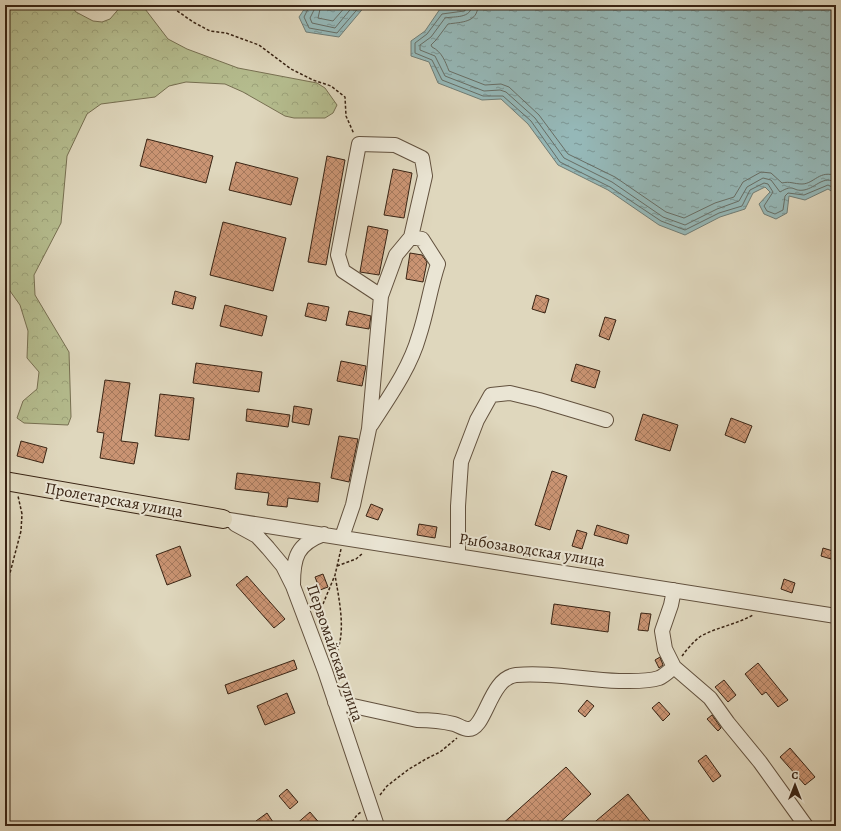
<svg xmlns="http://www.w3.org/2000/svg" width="841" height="831" font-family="Alegreya,serif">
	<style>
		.forest { fill: url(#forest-crowns); stroke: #777052 }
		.water { fill: url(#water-ripples); stroke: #707d76 }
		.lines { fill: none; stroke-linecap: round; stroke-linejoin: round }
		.shore { stroke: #676e66; stroke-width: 1 }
		.building { fill: url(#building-cross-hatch); stroke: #392414 }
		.minor-casing { stroke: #62513e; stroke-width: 16 }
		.major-casing { stroke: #392414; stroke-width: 20 }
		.path { stroke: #392414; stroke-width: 1.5; stroke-dasharray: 3 2; stroke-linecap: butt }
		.minor { stroke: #eae5d4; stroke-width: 14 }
		.major { stroke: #dfd7bd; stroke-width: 18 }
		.labels { text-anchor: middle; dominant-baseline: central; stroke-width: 4; stroke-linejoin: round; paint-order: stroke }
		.street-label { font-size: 16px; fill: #392414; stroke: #eae5d4 }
	</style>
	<defs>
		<pattern id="forest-crowns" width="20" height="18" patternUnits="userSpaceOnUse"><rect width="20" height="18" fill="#b5bd8f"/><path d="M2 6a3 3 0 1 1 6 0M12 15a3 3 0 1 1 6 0" fill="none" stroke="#9ca27a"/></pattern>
		<pattern id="water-ripples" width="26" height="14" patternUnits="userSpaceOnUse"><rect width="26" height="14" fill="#95b8b8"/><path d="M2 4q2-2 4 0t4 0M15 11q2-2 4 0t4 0" fill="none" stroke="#7b9594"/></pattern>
		<pattern id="building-cross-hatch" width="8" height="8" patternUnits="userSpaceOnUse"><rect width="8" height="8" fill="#ca9473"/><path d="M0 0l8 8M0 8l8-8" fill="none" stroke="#a5795d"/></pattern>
	</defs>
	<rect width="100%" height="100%" fill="#dfd7bd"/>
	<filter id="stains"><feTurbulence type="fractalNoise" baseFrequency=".005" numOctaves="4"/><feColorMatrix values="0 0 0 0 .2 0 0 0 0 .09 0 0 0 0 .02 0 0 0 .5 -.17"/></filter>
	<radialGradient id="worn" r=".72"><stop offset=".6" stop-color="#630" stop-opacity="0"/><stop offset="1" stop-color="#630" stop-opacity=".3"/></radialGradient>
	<path class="forest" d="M5,5H70L76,12L93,21L102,22L110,19L122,5H142L168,39L187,49L238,68L317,83L325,88L337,105L333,113L325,118H294L285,116L243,92L225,84L186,82L169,86L155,97L101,104L87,114L67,156L61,223L34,275L35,295L69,352L71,417L68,425L24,423L17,418L23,401L37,389L39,372L27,358L28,331L20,305L5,284Z"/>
	<path class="water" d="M307,5H366L339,37L306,32L299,17Z
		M466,5H836V194L828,189L805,200L789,196L787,213L776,219L764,214L759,204L770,192L765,187L753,193L745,209L720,217L685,235L659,225L608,190L558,165L528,124L501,99L482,100L438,83L429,62L411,56V41L425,31L440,9L465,7Z"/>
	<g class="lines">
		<path class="shore" d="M310,5L304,17L309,28L337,33L361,5
			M315,5L314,10L310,18L312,23L335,28L354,5
			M321,5L318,18L333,21L347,5
			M467,5V9L464,11L442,14L427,34L415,43V53L432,60L442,80L483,96H503L531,121L560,162L610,187L661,221L685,230L719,213L742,206L750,190L764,183L768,184L773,192L764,206L767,211L775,214L783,210L785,196L788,193L804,195L828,185L836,189
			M472,5C471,19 455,16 445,18L431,37L420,45V50L435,56L445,76L484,91L500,90L506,92L535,118L564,158L612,182L663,217L685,225L717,209L739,201L747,187L763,178L771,180L780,192C795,183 792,192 804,190C816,188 824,174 836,183
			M478,5C478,23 461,22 448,24L436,40L431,45L432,47C442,52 445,61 449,71L485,85L501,84L509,87L539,115L568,154L615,177L666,212L684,218L715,203L734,197L743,182L761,172L771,173L782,183C790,181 794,184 802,184C814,184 820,169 836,176"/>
	</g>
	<path class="building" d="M147,139L213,156L206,183L140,166Z
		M327,156L345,160L326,265L308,262Z
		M236,162L298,178L291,205L229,190Z
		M393,169L412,173L404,218L384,215Z
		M223,222L286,238L273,291L210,275Z
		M368,226L388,230L379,275L360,272Z
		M410,253L422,255L427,262L423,282L406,279Z
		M175,291L196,297L193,309L172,304Z
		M536,295L549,299L545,313L532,309Z
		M308,303L329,307L326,321L305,316Z
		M225,305L267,316L262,336L220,326Z
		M349,311L371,316L369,329L346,325Z
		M605,317L616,320L609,340L599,336Z
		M341,361L366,366L362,386L337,381Z
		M196,363L262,372L259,392L193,383Z
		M576,364L600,371L595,388L571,381Z
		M105,380L130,383L121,441L138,443L134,464L100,458L104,433L97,432Z
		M160,394L194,398L189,440L155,436Z
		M294,406L312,409L309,425L292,422Z
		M247,409L290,415L288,427L246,421Z
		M643,414L678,425L670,451L635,440Z
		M731,418L752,426L745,443L725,435Z
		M339,436L358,439L349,482L331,478Z
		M21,441L47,448L43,463L17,456Z
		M552,471L567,476L550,530L535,525Z
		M237,473L320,483L318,502L288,498L287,507L267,505L269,493L235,489Z
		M371,504L383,509L378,520L366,516Z
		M419,524L437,527L435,538L417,535Z
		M597,525L629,535L627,544L594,535Z
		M577,530L587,533L582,549L572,546Z
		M180,546L191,576L167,585L156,555Z
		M823,548L833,551L831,559L821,556Z
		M323,574L328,587L320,590L315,577Z
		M247,576L285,619L274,628L236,585Z
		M784,579L795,583L792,593L781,589Z
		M554,604L610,612L608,632L551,624Z
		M641,613L651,614L648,631L638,630Z
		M660,657L663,665L659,668L655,660Z
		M294,660L297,669L228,694L225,685Z
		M758,663L788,700L778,707L766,692L762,695L745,674Z
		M724,680L736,695L728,702L715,687Z
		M287,693L295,713L265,725L257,706Z
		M587,700L594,706L585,717L578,711Z
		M659,702L670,714L663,721L652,708Z
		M712,715L721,728L718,731L707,719Z
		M790,748L815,777L805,785L780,757Z
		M706,755L721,776L713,782L698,761Z
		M566,767L591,794L556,826H500Z
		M287,789L298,802L290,809L279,796Z
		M628,794L654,826H590Z
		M310,812L322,826H294Z
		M267,813L273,822L268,826H260L256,821Z"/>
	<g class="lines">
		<defs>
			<path id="minor" d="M371,425C389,397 410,368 419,336C427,312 430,288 438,264L422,239L411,237
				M223,519L836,616
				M235,524L257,536L268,548L283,566L293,586L325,671L377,826
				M342,537L353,505L369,429L381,296L343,271L338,255L359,144L395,145L422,158L425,176L411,237L396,255L381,296
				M458,556V506L461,462L477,420L491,395L510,393L539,400L606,420
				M293,585C293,557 297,544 324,534
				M674,590L671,605L662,631L665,649L674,667L710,698L728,723L760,762L806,826
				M335,702L417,720C430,720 442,721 454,724C458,725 463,729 468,729C486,730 489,678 516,675C551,672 585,680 619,681C632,681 647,682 659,678C664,676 669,671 674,667"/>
			<path id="major" d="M5,481L223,519"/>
		</defs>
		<use href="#minor" class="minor-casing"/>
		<use href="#major" class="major-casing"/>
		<path class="path" d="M169,5L193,22L210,31L226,33L259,45L291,69L313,80L331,86L345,97L346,116L354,134
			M337,566L356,559L363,553
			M5,592L21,531L22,514L18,496
			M323,604L335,575L341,549
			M682,656C687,649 694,641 701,636C718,627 737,624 753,615
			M333,659C348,637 339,600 335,575
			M380,795L387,786L409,769L426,759L440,752L457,738
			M349,826L357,815L361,812"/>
		<use href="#minor" class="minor"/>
		<use href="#major" class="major"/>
	</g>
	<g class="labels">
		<g class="street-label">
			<text transform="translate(114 500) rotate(10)">Пролетарская улица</text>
			<text transform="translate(532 550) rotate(9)">Рыбозаводская улица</text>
			<text transform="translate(335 653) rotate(71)">Первомайская улица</text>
		</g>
	</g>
	<rect width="841" height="831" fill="none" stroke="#dfd7bd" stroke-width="20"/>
	<rect x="6" y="6" width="829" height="819" fill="none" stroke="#392414" stroke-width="2"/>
	<rect x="10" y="10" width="821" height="811" fill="none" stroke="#392414"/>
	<g transform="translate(795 785)" stroke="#eae5d4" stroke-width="3" paint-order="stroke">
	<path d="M0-3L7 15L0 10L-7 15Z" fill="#392414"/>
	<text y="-6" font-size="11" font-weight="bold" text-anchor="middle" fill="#392414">С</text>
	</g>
	<rect width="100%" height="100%" filter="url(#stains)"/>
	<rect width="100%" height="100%" fill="url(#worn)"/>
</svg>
